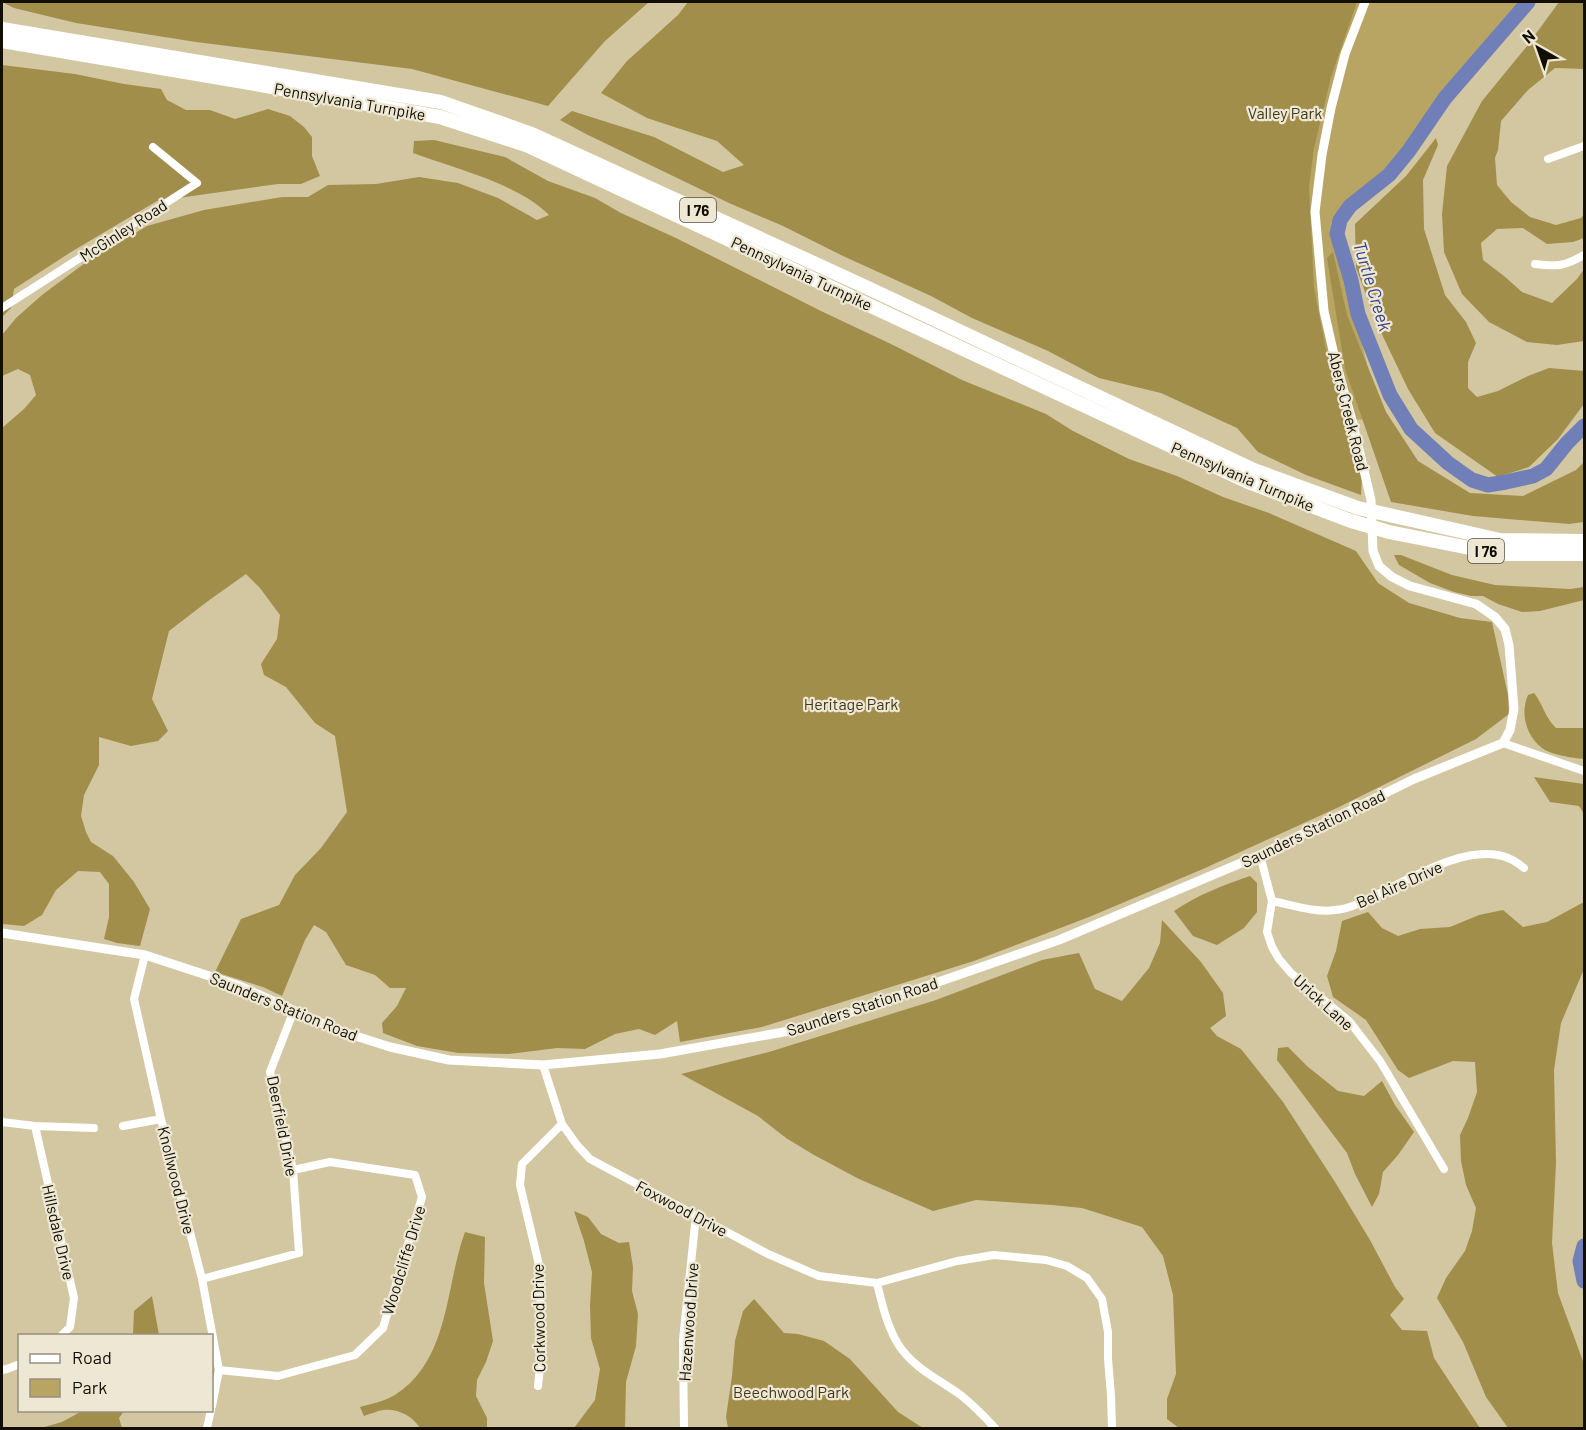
<svg xmlns="http://www.w3.org/2000/svg" width="1586" height="1430" font-family="Barlow,sans-serif">
	<style>
		.green { fill: #b8a564 }
		.forest { fill: #a18e4b }
		.lines { fill: none; stroke-linecap: round; stroke-linejoin: round }
		.river { stroke: #717fb9; stroke-width: 15 }
		.minor { stroke: #fff; stroke-width: 8 }
		.tertiary { stroke: #fff; stroke-width: 9 }
		.motorway { stroke: #fff; stroke-width: 14 }
		.labels { text-anchor: middle; dominant-baseline: central; stroke-width: 4.5; stroke-linejoin: round; paint-order: stroke }
		.shield { fill: #ede7d4; stroke: #544f42; stroke-width: 1.5 }
		.shield-label { font-size: 15px; font-weight: bold; fill: #130e03 }
		.street-label { font-size: 16px; fill: #130e03; stroke: #ede7d4 }
		.park-label { font-size: 16px; fill: #403718; stroke: #ede7d4 }
		.water-label { font-size: 18px; font-style: italic; fill: #354088; stroke: #ede7d4 }
	</style>
	<rect width="100%" height="100%" fill="#d2c7a0"/>
	<path class="green" d="M1209,2H1522L1441,97L1405,150L1331,223L1381,419L1345,420Z"/>
	<path class="forest" d="M2,2H649L605,41L548,106L412,69L196,42L76,23L14,8Z
		M688,2H1357L1331,77L1314,148L1309,187L1314,288L1326,349L1344,409L1351,442L1362,475L1361,495L1306,475L1258,452L1237,428L1161,393L1099,378L1048,351L972,318L931,296L843,256L783,226L729,203L586,134L560,120L572,111L654,137L723,172L744,165L717,141L647,118L601,93L627,61L678,15Z
		M1559,2H1584V69L1555,68L1528,90L1501,121L1498,150L1495,158L1497,185L1511,202L1530,217L1556,225L1581,218L1584,214V238L1573,242L1547,244L1523,228L1497,229L1481,243L1483,260L1504,276L1522,292L1552,303L1577,279L1584,269V341L1557,345L1527,342L1489,322L1462,294L1444,252L1442,214L1447,166L1482,101L1527,46Z
		M2,65L75,74L124,84L161,89L167,100L186,110H210L235,119L268,109L290,116L304,127L312,137V156L320,176L301,184H278L157,201L71,252L14,289L11,308L2,317Z
		M1436,138L1438,145L1423,180L1424,229L1445,295L1466,322L1476,343L1468,362V388L1477,397L1498,391L1528,376L1549,368L1584,371V404L1558,439L1529,467L1498,477L1435,433L1408,389L1378,326L1356,268L1355,224L1406,176Z
		M434,140L505,157L548,181L595,198L621,213L676,238L821,311L893,345L962,380L1046,414L1073,431L1129,459L1177,476L1223,497L1269,513L1356,551L1378,583L1409,603L1460,618L1492,622L1508,695L1509,714L1476,739L1339,807L1203,869L1089,917L974,961L762,1027L680,1042L677,1021L655,1035L639,1029L615,1034L585,1049L557,1048L509,1054L458,1053L417,1046L383,1033L382,1023L397,1006L406,988H390L375,975L346,965L326,932L314,925L305,940L282,996L263,987L215,972L241,919L279,905L295,875L321,848L347,812L335,736L315,723L286,687L264,675L261,664L277,639L280,615L260,588L246,574L208,601L169,631L152,699L168,731L158,741L131,746L99,737V765L84,795L81,816L86,832L91,842L113,856L134,882L150,909L140,946L117,943L104,939L109,917V884L100,872L78,871L56,890L42,915L24,926L2,924V428L24,409L36,395L30,375L18,369L2,376V335L16,318L42,295L85,263L147,226L204,210L282,197H308L328,185L376,184L419,177L458,183L498,198L537,220L549,215C517,183 456,169 413,153L414,141Z
		M1333,252L1347,315L1386,412L1418,461L1470,493L1523,496L1576,470L1584,462V522L1569,524L1473,516L1391,502L1345,369L1327,258Z
		M1394,555H1401L1452,575L1495,585L1570,589L1584,587V600L1540,611L1522,612L1498,604L1483,596H1471L1454,592L1430,583L1399,565Z
		M1534,693C1543,704 1545,718 1556,728H1584V759C1573,758 1551,755 1542,748C1526,736 1520,713 1528,695Z
		M1534,777L1584,784V814L1579,806L1550,802Z
		M1250,876L1257,883V912L1244,928L1217,945L1193,936L1174,911C1200,894 1221,886 1250,876Z
		M1584,902V969L1561,1023L1554,1070L1556,1163L1552,1243L1558,1293L1584,1364V1428H1508L1486,1397L1463,1342L1437,1298L1446,1278L1465,1251L1472,1231L1476,1208L1466,1185L1461,1161L1460,1135L1468,1118L1477,1092L1475,1062L1453,1061L1409,1078L1398,1070L1366,1020L1333,997L1327,976L1336,951L1342,921L1368,912L1382,928L1398,936L1420,929L1450,927L1479,915L1503,910L1523,927L1547,922Z
		M1162,920L1201,962L1223,993L1226,1016L1210,1028L1217,1036L1241,1049L1283,1102L1335,1182L1370,1240L1395,1287L1404,1299L1390,1315L1402,1330L1427,1331L1434,1358L1480,1428H1179L1167,1419V1399L1176,1374L1173,1295L1163,1256L1142,1227L1082,1208L1052,1205L976,1200L933,1211L859,1179L814,1155L786,1138L758,1116L681,1074L769,1052L936,1000L1042,960L1079,953L1095,989L1122,1001L1149,968L1160,943Z
		M1288,1047L1307,1066L1338,1091L1364,1096L1382,1081L1395,1105L1414,1132L1398,1155L1383,1172L1379,1194L1372,1207L1355,1174L1347,1153L1277,1060L1278,1048Z
		M574,1211L588,1217L601,1234L619,1243L629,1242L633,1267L632,1291L638,1314L636,1346L626,1382L625,1428H574L595,1400L600,1369L591,1338L590,1306L592,1272L584,1241Z
		M465,1232L485,1237L484,1283L493,1341L486,1362L477,1380L476,1396L487,1418V1428H420C413,1416 397,1408 383,1410C377,1411 370,1414 364,1416L360,1407C371,1404 385,1401 395,1395C450,1360 445,1286 465,1232Z
		M152,1296L159,1335H133L134,1311Z
		M754,1299L784,1333L798,1334L824,1341L850,1359L898,1412L923,1428H728L726,1417L732,1376L735,1341L743,1311Z
		M84,1410L124,1411L119,1418L122,1428H41L62,1422Z"/>
	<g class="lines">
		<path class="river" d="M1528,2L1445,98L1408,152L1389,175L1350,206L1340,220L1337,234L1351,280L1358,314L1390,395L1411,429L1448,463L1472,480L1488,485L1506,482L1533,476L1546,469L1567,443L1584,426
			M1584,1246L1580,1261L1584,1281"/>
		<path class="minor" d="M1548,159L1584,146
			M1535,264C1557,267 1565,266 1584,255
			M2,308L197,183L153,147
			M1503,743L1584,771
			M1260,855L1272,901L1267,932L1272,947L1279,959L1291,973L1349,1021L1380,1061L1444,1169
			M1272,901C1292,905 1315,913 1335,910C1349,909 1362,902 1374,896C1410,879 1468,842 1508,858C1514,860 1519,864 1524,868
			M145,955L134,999L161,1119L202,1279L219,1370L212,1406
			M543,1065L562,1124L577,1145L590,1159L768,1254L819,1276L877,1283L957,1261L994,1255L1046,1260L1067,1266L1087,1278L1102,1299L1108,1332V1359L1111,1395L1112,1428
			M2,1122L35,1126L94,1128
			M35,1126L74,1298L70,1327L61,1336
			M123,1126L161,1119
			M202,1279L299,1253L293,1170L270,1072L294,1010
			M877,1283C882,1304 887,1326 898,1344C913,1368 940,1380 962,1396C974,1406 985,1417 995,1428
			M2,1370L7,1369L20,1364
			M219,1370L278,1376L355,1355L383,1328L422,1197L415,1175L330,1162L293,1170
			M538,1386L542,1348L539,1265L520,1185L522,1164L562,1124
			M207,1428L211,1410
			M684,1428L683,1340L696,1215"/>
		<path class="tertiary" d="M2,933L145,955L240,986L337,1030L390,1047L449,1060L543,1065L660,1054L806,1028L1059,940L1260,855L1414,779L1503,743L1510,730L1514,709L1509,645L1505,629L1495,617L1476,604L1410,586L1392,577L1379,566L1373,551L1371,500L1353,424L1335,359L1324,311L1315,212L1322,155L1331,108L1345,54L1365,2"/>
		<path class="motorway" d="M2,29L441,102L532,134L866,287L1254,470L1358,508L1500,540L1584,541
			M2,41L238,81L440,117L526,145L1248,482L1351,521L1389,532L1500,554H1584"/>
	</g>
	<g class="labels">
		<g class="shield">
			<rect x="680" y="198" width="36" height="24" rx="4.5"/>
			<rect x="1468" y="539" width="36" height="24" rx="4.5"/>
		</g>
		<g class="shield-label">
			<text x="698" y="210">I 76</text>
			<text x="1486" y="551">I 76</text>
		</g>
		<g class="street-label">
			<text transform="translate(350 101) rotate(10)">Pennsylvania Turnpike</text>
			<text transform="translate(123 230) rotate(-33)">McGinley Road</text>
			<text transform="translate(802 273) rotate(25)">Pennsylvania Turnpike</text>
			<text transform="translate(1349 411) rotate(76)">Abers Creek Road</text>
			<text transform="translate(1243 476) rotate(23)">Pennsylvania Turnpike</text>
			<text transform="translate(1313 828) rotate(-26)">Saunders Station Road</text>
			<text transform="translate(1399 884) rotate(-24)">Bel Aire Drive</text>
			<text transform="translate(1324 1002) rotate(42)">Urick Lane</text>
			<text transform="translate(284 1006) rotate(22)">Saunders Station Road</text>
			<text transform="translate(862 1006) rotate(-18)">Saunders Station Road</text>
			<text transform="translate(283 1126) rotate(79)">Deerfield Drive</text>
			<text transform="translate(177 1180) rotate(76)">Knollwood Drive</text>
			<text transform="translate(682 1208) rotate(28)">Foxwood Drive</text>
			<text transform="translate(59 1232) rotate(77)">Hillsdale Drive</text>
			<text transform="translate(403 1260) rotate(-73)">Woodcliffe Drive</text>
			<text transform="translate(538 1318) rotate(-91)">Corkwood Drive</text>
			<text transform="translate(688 1322) rotate(-86)">Hazenwood Drive</text>
		</g>
		<g class="park-label">
			<text x="1285" y="112">Valley Park</text>
			<text x="851" y="703">Heritage Park</text>
			<text x="791" y="1391">Beechwood Park</text>
		</g>
		<g class="water-label">
			<text transform="translate(1373 286) rotate(73)">Turtle Creek</text>
		</g>
	</g>
	<rect width="1586" height="1430" fill="none" stroke="#130e03" stroke-width="6"/>
	<rect x="18" y="1334" width="195" height="78" fill="#ede7d4" stroke="#969080" stroke-width="1.5"/>
	<rect x="30" y="1354" width="30" height="9" fill="#ffffff" stroke="#969080" stroke-width="1.5"/>
	<text x="72" y="1364" font-size="18" fill="#130e03">Road</text>
	<rect x="30" y="1379" width="30" height="18" fill="#b8a564" stroke="#969080" stroke-width="1.5"/>
	<text x="72" y="1394" font-size="18" fill="#130e03">Park</text>
	<g transform="translate(1538 48) rotate(320)" stroke="#ede7d4" stroke-width="4.5" paint-order="stroke">
	<path d="M0-4.5L10 22L0 15L-10 22Z" fill="#130e03"/>
	<text y="-9" font-size="16" font-weight="bold" text-anchor="middle" fill="#130e03">N</text>
	</g>
</svg>
